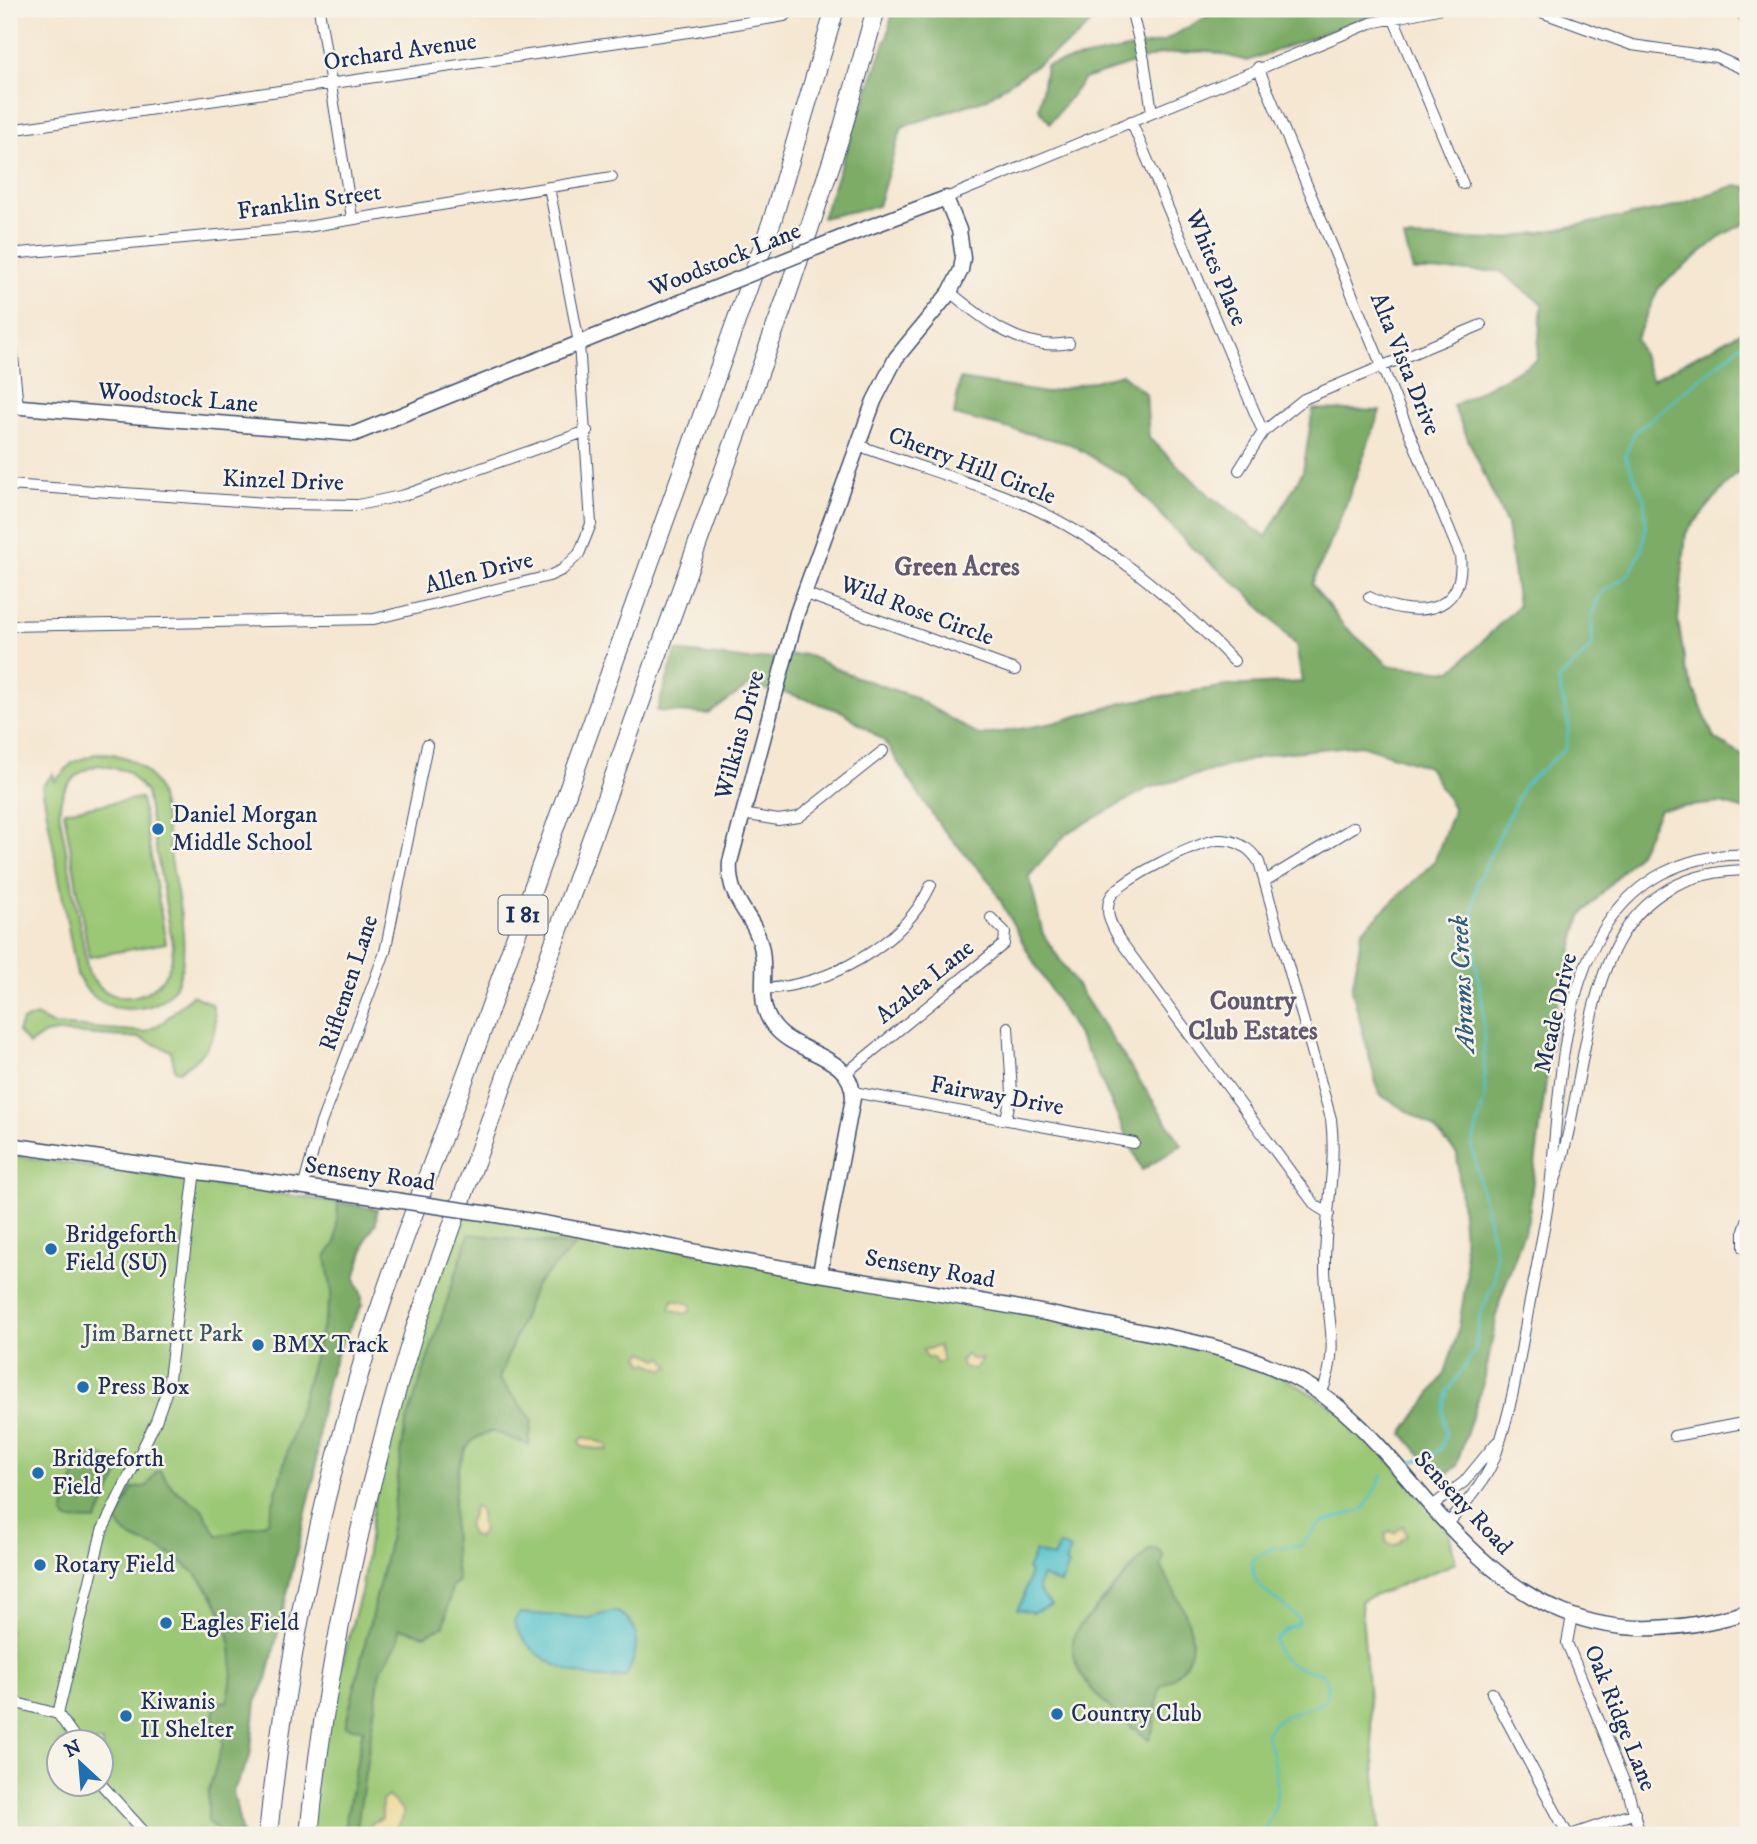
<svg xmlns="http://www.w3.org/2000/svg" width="1757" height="1844" font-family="'IM FELL DW Pica',serif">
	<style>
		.green { fill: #9bc875; stroke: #5b7c6a; stroke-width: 2; fill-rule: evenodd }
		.forest { fill: #7cac66; stroke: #4c6e62; stroke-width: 2 }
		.sand { fill: #eeda9e; stroke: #84847e; stroke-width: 2 }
		.water { fill: #55c2cb; stroke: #387894; stroke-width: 2 }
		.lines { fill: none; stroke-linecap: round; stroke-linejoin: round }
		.stream { stroke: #55c2cb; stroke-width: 2.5 }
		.street-casing { stroke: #3c4b6f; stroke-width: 12 }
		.secondary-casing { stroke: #3c4b6f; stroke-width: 17 }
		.highway-casing { stroke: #3c4b6f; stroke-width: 20 }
		.street { stroke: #fff; stroke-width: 10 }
		.secondary { stroke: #fff; stroke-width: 14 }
		.highway { stroke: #fff; stroke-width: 18 }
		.secondary-bridge-casing { stroke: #3c4b6f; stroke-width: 17; stroke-linecap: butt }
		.secondary-bridge { stroke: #fff; stroke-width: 14 }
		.poi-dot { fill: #1f6fb2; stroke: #f7f3e8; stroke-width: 2.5 }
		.labels { text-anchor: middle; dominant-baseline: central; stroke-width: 5; stroke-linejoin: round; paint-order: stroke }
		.shield { fill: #f7f3e8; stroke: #5d6a87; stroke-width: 2 }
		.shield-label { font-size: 23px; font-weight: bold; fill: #1b2f5e }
		.street-label { font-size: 24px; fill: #1b2f5e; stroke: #f7f3e8 }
		.poi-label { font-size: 24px; fill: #1b2f5e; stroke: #f7f3e8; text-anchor: start }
		.park-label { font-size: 24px; fill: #3b5564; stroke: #f7f3e8 }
		.neighbourhood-label { font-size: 26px; font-weight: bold; fill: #625970; stroke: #f7f3e8 }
		.water-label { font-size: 26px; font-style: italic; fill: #2c5b7f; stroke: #f7f3e8 }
	</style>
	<rect width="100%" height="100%" fill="#f7f3e8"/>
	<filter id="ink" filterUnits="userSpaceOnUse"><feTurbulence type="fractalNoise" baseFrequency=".0143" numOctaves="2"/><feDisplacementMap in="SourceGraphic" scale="14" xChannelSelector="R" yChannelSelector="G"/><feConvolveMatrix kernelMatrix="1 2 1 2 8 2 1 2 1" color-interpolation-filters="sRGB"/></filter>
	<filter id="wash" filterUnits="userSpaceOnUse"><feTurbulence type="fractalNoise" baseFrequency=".00686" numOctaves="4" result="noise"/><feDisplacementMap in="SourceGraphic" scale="28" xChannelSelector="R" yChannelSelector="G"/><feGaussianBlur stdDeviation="1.57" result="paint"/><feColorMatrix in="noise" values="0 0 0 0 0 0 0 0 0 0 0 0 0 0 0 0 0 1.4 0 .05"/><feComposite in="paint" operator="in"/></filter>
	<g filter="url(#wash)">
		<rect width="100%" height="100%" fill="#f5e7d1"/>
		<path class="green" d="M98,753C125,753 144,763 157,787C166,814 168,844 173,871C181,918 207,1009 128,1009C105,1009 87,995 77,975L42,786L53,774L55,781L73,762ZM99,765L127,771L146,792L173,946C173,997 111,1018 88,971L60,817C57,790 74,771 99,765Z
			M141,798L166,943L89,957L64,811Z
			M192,995L212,1004C223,1034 205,1056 179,1071L175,1070L171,1051L140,1038L57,1032L45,1034L29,1045L18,1032L22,1021L36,1016L54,1025L145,1032L163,1022Z
			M9,1155L356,1205L314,1366L223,1835H9ZM60,1742H102V1784H60Z
			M458,1210L966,1298L1263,1364L1354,1420L1447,1525L1456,1563L1361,1601L1380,1835H309L317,1756L362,1588L385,1428Z"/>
		<path class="forest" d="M893,9H1104L1075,39L986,99L902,127L878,206L822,218L888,34Z
			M1220,9H1407L1386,11L1247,61L1210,51L1161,54L1084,79L1050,123L1039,109L1046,65L1162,42Z
			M1597,9H1748V28L1737,14Z
			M1736,185L1748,187V222L1724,234L1659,287L1636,339L1652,380L1748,328V470L1734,475L1686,533L1678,621L1686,670L1714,738L1748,759V811L1721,803L1660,809L1639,853L1581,916L1555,1012L1528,1220L1500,1300L1485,1377L1456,1466L1441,1479L1403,1434L1445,1373L1458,1332L1467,1276L1457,1154L1433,1127L1379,1094L1352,990L1362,931L1434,862L1454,809L1428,767L1361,745L1272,754L1149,788L1066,834L1029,876L1043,934L1182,1145L1142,1170L1089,1054L1029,954L991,883L940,826L884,741L843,712L790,694L748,686L709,714L657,711L676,651L750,660L805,654L856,677L912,696L980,736L1053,723L1126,702L1227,686L1302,682L1296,645L1246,592L1192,548L1127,478L1070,444L954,415L960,379L1046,393L1122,374L1146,394L1149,438L1211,497L1266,537L1303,471L1313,409L1380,411L1345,507L1312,584L1344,626L1390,666L1452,671L1518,606L1507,525L1453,406L1537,360L1542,304L1500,271H1413L1404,238L1499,240L1665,209Z
			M338,1202L377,1209L376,1223L368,1235L355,1278L362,1296V1305L340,1346L328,1379L320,1418L315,1474L267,1679L256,1702L250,1757L233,1791L242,1835H223L208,1821V1793L223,1743C221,1726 203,1717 222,1701L227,1702C243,1644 220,1580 164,1551C146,1541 125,1542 117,1521L132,1489L147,1486L156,1472L160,1471L173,1488L202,1509L217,1535C222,1536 263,1525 268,1521L332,1293L326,1257L336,1243Z
			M469,1234L575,1246L535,1286L499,1379L532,1419L529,1445L492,1431C486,1434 477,1436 472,1441C448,1467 452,1548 458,1581L452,1586L444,1626L425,1635L399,1628L398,1642L380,1672L356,1835H343L363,1729L345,1727L388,1547L405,1427Z
			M98,1454L119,1465L121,1470L96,1521L68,1520L63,1514L79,1459Z
			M1149,1549H1157L1164,1556L1161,1566C1185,1614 1217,1653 1160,1687C1155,1706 1158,1722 1149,1740C1122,1720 1055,1670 1077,1630C1082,1622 1092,1613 1098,1606C1115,1587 1132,1568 1149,1549Z
			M9,1795L18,1814L11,1835H9Z"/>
		<path class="sand" d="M673,1300L691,1304V1311L685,1314L670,1309Z
			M939,1346L943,1360L937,1364L933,1358H926L923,1350Z
			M644,1352L658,1359L663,1357L670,1367L664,1370L648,1363L644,1364L639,1356Z
			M967,1354L971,1359H982L974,1370L964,1367L960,1361Z
			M584,1437L607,1444L608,1450L582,1447L579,1442Z
			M474,1506L479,1509L483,1532L477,1538L471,1535L468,1527Z
			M1403,1526L1407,1535L1396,1545L1387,1544L1385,1534L1390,1531L1394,1533Z
			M388,1796L403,1810V1817L392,1833L382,1828L370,1832L371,1823L382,1818V1801Z"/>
		<path class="water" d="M1059,1545L1071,1550L1065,1563L1069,1565L1061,1584L1042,1576C1034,1590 1041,1594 1051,1605L1033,1612L1017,1609L1023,1599L1030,1572L1027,1570L1035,1551L1053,1558Z
			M615,1611C645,1623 638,1654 626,1676C588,1686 525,1660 514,1621L520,1613L588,1618Z"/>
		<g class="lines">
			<path class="stream" d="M1409,1463L1429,1457L1441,1448L1446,1433L1443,1411L1448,1391L1475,1350L1480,1315L1494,1283L1496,1255L1472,1147L1485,1097L1483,1007L1475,959L1473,903L1478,880L1524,785L1565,749L1569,726L1558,680L1592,647V615L1600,594L1629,574L1642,550L1646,525L1644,498L1625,456L1635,432L1748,339
				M1268,1835C1265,1823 1274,1814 1276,1802C1279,1779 1273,1756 1266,1734C1281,1707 1307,1715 1327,1699V1680L1322,1674C1304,1669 1275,1665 1275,1640L1287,1628L1298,1624L1299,1620C1282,1597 1251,1595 1252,1560L1272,1548L1300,1546L1321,1523L1364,1509L1383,1475"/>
		</g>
	</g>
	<g filter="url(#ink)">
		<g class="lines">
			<defs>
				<path id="street" d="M319,9L352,218
					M1131,9L1144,60L1152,112
					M1533,9L1632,45L1716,57L1748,71
					M1393,17L1463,184
					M1258,67L1460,555C1467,617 1411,619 1369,597
					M1131,121L1263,432
					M9,130L695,31L784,16L794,9
					M946,198L1371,23L1438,9
					M9,254L306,227L612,177
					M950,292C983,319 1022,352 1069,343
					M9,318L18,406
					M857,445C912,465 970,481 1024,504C1106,540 1172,598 1234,661
					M1239,470L1263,432L1304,399L1481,325
					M9,485L281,504L358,505L405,495L587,431
					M804,593L1015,670
					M9,626L374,619L549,576L562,570L579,554L591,524L579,343L549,187
					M742,814L778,820L799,817L883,751
					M1265,881L1354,827
					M763,989C828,985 902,947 931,885
					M846,1073L1004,944L1005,932L991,918
					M853,1092L1134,1143
					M1006,1118L1012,1093L1008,1027
					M1553,1186C1598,1067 1569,872 1748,870
					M303,1188L321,1123L385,952L427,745
					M1744,1248V1231L1748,1219
					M1321,1394C1343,1345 1324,1312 1325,1263C1325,1214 1337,1167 1331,1119L1259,862C1250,848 1236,839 1218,840C1199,841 1116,882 1110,898C1104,913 1112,926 1119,939L1315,1205L1329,1214
					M1674,1436L1748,1422
					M1431,1507L1464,1482L1496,1443
					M1447,1525C1466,1502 1488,1480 1497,1451C1513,1404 1520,1355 1529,1306C1536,1270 1544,1233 1549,1196C1562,1092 1555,932 1661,874C1688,860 1718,853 1748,855
					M1572,1616L1567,1643L1628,1791L1640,1835
					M1492,1693L1568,1835
					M9,1701L58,1714L78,1742
					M58,1714L102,1531L156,1421L168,1387L195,1171
					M101,1784L147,1835
					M1571,1835L1635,1813"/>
				<path id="secondary" d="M9,406L354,434L708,291
					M9,1145L381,1198
					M490,1214C570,1227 648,1242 727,1258C838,1279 950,1293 1060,1316C1136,1332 1223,1340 1293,1377C1345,1403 1382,1448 1419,1492C1516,1608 1595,1656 1748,1612
					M820,1273L853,1098C853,1053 794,1055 773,1025C755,1002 768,973 761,946C753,912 727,902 730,862L797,613L874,401L896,358L950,292L961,270L963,258L959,230L946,198L843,237"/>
				<path id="highway" d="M268,1835C283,1684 313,1535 355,1389C386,1278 430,1172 470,1064L773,218L835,9
					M309,1835C326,1663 363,1497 414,1332L786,298L841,134L876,9"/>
			</defs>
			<use href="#street" class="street-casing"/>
			<use href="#secondary" class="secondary-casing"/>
			<use href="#highway" class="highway-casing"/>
			<use href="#street" class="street"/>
			<use href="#secondary" class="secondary"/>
			<use href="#highway" class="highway"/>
			<defs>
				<path id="secondary-bridge" d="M708,291L843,237
					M381,1198L490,1214"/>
			</defs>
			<use href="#secondary-bridge" class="secondary-bridge-casing"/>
			<use href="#secondary-bridge" class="secondary-bridge"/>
		</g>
	</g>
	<g class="poi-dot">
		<circle cx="158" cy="829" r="7"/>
		<circle cx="51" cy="1249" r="7"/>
		<circle cx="258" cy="1345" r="7"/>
		<circle cx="83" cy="1387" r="7"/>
		<circle cx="38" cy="1473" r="7"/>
		<circle cx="40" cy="1565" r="7"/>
		<circle cx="166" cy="1623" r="7"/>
		<circle cx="1057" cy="1714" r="7"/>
		<circle cx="126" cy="1716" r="7"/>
	</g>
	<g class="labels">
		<rect class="shield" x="498.5" y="895.5" width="49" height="39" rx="5"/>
		<g class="shield-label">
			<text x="523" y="915">I 81</text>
		</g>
		<g class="street-label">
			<text transform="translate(400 52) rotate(-8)">Orchard Avenue</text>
			<text transform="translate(309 202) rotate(-8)">Franklin Street</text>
			<text transform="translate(725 260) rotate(-22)">Woodstock Lane</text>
			<text transform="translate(1216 268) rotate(67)">Whites Place</text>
			<text transform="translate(1405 364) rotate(68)">Alta Vista Drive</text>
			<text transform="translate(178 398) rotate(5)">Woodstock Lane</text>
			<text transform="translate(972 466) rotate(21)">Cherry Hill Circle</text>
			<text transform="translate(283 481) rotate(2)">Kinzel Drive</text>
			<text transform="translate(479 573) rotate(-14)">Allen Drive</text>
			<text transform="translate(917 611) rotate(20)">Wild Rose Circle</text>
			<text transform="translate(740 735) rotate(-75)">Wilkins Drive</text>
			<text transform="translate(925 982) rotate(-39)">Azalea Lane</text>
			<text transform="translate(349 983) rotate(-72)">Riflemen Lane</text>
			<text transform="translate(1556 1013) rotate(-77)">Meade Drive</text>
			<text transform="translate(997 1096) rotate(10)">Fairway Drive</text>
			<text transform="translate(370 1174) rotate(8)">Senseny Road</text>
			<text transform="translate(930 1269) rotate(10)">Senseny Road</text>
			<text transform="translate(1463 1503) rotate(47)">Senseny Road</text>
			<text transform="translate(1620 1718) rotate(68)">Oak Ridge Lane</text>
		</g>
		<g class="poi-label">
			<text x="172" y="815">Daniel Morgan<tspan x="172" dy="28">Middle School</tspan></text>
			<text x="65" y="1235">Bridgeforth<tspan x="65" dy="28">Field (SU)</tspan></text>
			<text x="272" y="1345">BMX Track</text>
			<text x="97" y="1387">Press Box</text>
			<text x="52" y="1459">Bridgeforth<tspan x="52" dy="28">Field</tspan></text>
			<text x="54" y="1565">Rotary Field</text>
			<text x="180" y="1623">Eagles Field</text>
			<text x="140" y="1702">Kiwanis<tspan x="140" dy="28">II Shelter</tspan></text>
			<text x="1071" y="1714">Country Club</text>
		</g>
		<g class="park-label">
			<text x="163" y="1334">Jim Barnett Park</text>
		</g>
		<g class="neighbourhood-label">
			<text x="957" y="567">Green Acres</text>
			<text x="1253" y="1001">Country<tspan x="1253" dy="30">Club Estates</tspan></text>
		</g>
		<g class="water-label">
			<text transform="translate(1463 984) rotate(-93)">Abrams Creek</text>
		</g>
	</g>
	<rect width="1757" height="1844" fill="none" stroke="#f7f3e8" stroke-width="35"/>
	<g transform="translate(80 1763) rotate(334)"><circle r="33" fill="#f7f3e8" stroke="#9fa5b1" stroke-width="2"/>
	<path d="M0-5L12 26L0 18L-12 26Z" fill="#1f6fb2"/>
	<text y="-10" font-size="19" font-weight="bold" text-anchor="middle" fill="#1b2f5e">N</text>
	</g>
</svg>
